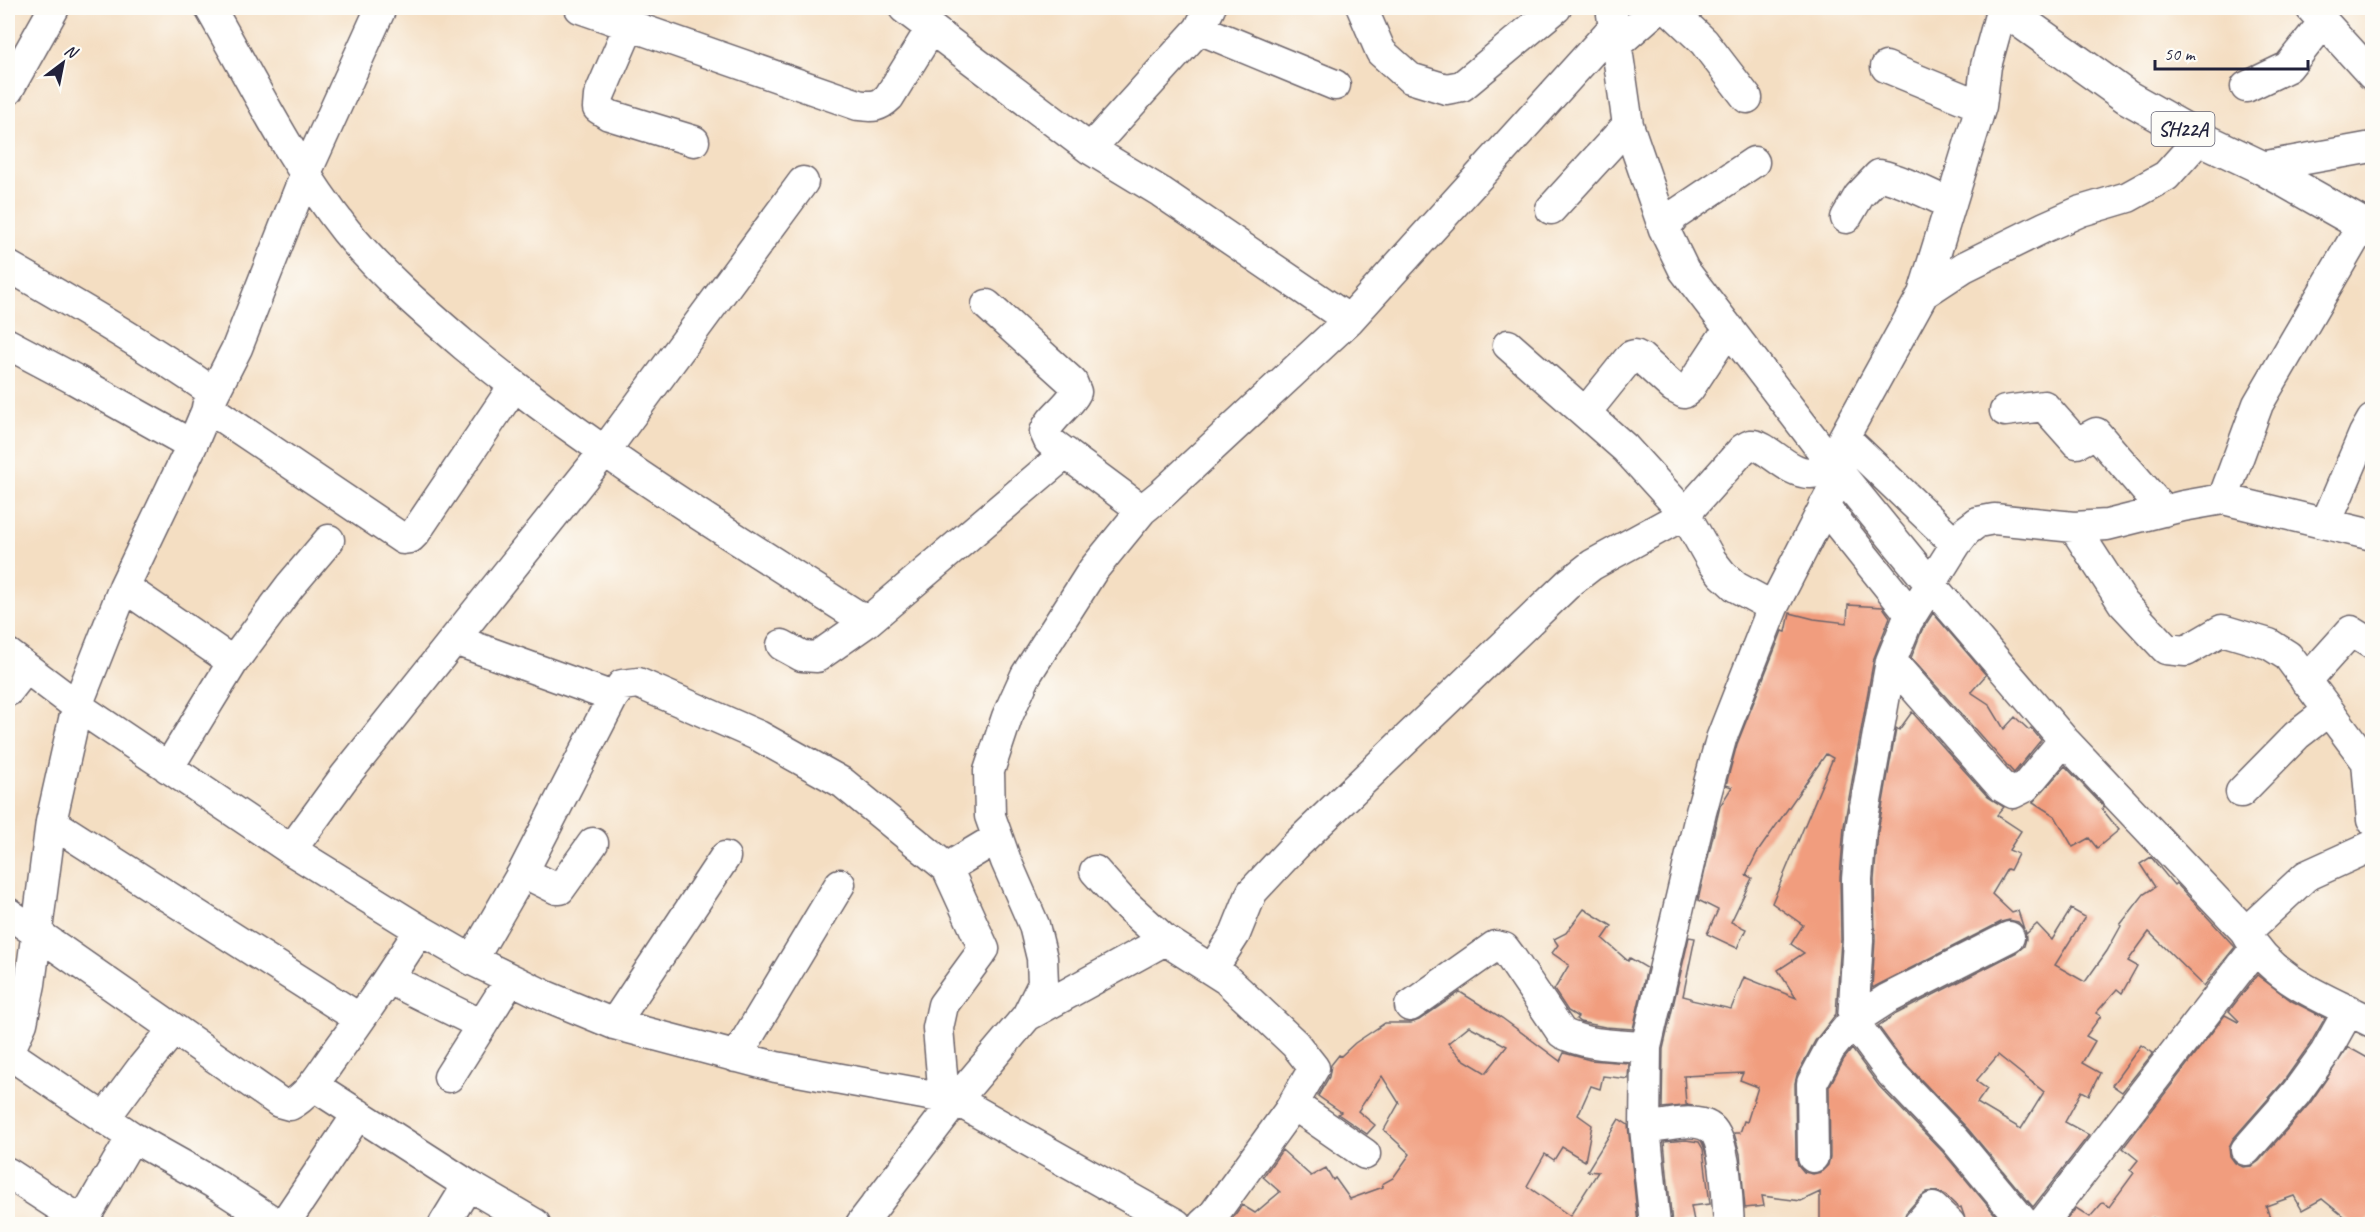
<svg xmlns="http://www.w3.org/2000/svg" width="2380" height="1232" font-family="Caveat,sans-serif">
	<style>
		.building { fill: #f19d7e; fill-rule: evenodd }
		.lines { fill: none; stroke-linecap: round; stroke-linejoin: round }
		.minor-casing { stroke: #6c646a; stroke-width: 33 }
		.major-casing { stroke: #6c646a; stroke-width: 36 }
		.minor { stroke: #fff; stroke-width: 30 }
		.major { stroke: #fff; stroke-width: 33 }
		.labels { text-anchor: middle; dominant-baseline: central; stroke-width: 4.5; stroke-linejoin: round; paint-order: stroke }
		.shield { fill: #fdfcf7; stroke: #646373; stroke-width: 1.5 }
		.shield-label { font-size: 20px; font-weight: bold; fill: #22223b }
	</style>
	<rect width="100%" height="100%" fill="#fdfcf7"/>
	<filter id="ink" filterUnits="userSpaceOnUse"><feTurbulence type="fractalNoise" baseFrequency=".0167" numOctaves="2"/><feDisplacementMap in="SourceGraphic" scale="12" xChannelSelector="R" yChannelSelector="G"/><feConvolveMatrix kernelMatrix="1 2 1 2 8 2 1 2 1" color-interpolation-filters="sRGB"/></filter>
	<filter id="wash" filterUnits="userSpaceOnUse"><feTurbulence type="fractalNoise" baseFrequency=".008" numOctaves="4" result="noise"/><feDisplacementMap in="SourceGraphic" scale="24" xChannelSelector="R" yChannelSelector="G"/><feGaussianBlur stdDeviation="1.35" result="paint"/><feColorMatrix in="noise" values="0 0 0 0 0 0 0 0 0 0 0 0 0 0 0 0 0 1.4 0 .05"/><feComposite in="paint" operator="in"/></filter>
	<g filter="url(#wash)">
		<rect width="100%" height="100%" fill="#f4dec2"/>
		<g id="blocks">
			<path class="building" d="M1848,605L1883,607L1890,617L1874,658L1844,826L1840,878L1841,940L1836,1014L1815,1041L1797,1075L1795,1083L1796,1158L1798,1165L1804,1172L1813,1174L1821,1172L1828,1165L1830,1157L1829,1087L1844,1059L1852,1049L1879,1086L1943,1152L2003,1224H1967L1961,1207L1959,1208L1945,1195L1936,1191L1927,1192L1920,1197L1906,1213L1902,1224H1820V1192L1801,1201L1762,1196L1764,1206L1745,1208L1740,1154L1734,1133H1740L1744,1121L1747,1122L1758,1087L1740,1080L1743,1073L1684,1076L1686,1104L1693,1105L1662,1108L1663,1049L1689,937L1695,938L1683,996L1691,998V1000L1731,1009L1744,977L1796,998L1778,970L1804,953L1791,944L1803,925L1772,903L1833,758L1826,754L1757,853L1746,875L1752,878L1731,922L1746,929L1737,948L1707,934L1718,910L1698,900L1720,806L1732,787L1726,785L1737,744L1782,631L1786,632L1790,613L1814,619L1847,623Z
				M1933,613L1986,675L1971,692L1989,704L2004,729L2015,717L2029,730L2031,728L2041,740L2014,773L1911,658L1922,630Z
				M1912,712L1988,797L2004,807L1997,815L2021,831L2009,850L2018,854L2010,870L2007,869L1992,894L2012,913L2018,911L2024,929L2018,922L2009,920L2001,922L1872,988L1875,940L1874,880L1878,831L1896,728L1899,730Z
				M2065,766L2104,807L2102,809L2119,830L2097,848L2089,838L2073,847L2055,816L2033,802Z
				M2151,857L2174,885L2176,883L2235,947L2204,986L2149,932L2128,961L2137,966L2122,993L2117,989L2096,1013L2101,1016L2086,1036L2095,1041L2082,1063L2100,1073L2089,1095L2082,1091L2065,1122L2089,1135L2033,1207L1968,1129L1905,1063L1878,1026L1896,1014L2017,952L2024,946L2026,939L2025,930L2026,934L2037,924L2052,940L2071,909L2085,917L2055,965L2085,982L2107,951L2121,926L2120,925L2144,894L2155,887L2140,864ZM1998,1055L2044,1092L2021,1129L1977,1103L1987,1089L1976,1081Z
				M1584,909L1612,926L1603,939L1628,961L1630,958L1647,968L1633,1029L1605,1027L1580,1022L1576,1019L1578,1017L1568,1011L1554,990L1569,965L1552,953L1558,945L1554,939L1566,933Z
				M2257,975L2292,1001L2325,1018L2310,1044L2283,1082L2233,1139L2229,1147L2230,1156L2235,1163L2243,1167L2252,1166L2259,1161L2310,1103L2348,1047L2373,1061V1216L2365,1224H2353L2322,1199L2302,1210L2294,1196L2266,1206L2272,1224H2164L2153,1218L2149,1224H2063L2076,1208L2090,1217L2103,1202L2109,1207L2134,1173L2130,1170L2138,1160L2123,1148L2225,1015L2238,1022L2239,1021L2229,1011Z
				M1460,992L1502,1018L1560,1061L1564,1053L1590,1060L1629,1063L1628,1079L1603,1076L1600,1089L1591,1086L1578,1115L1592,1125L1585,1161L1562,1147L1554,1160L1545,1154L1527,1186L1570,1216L1598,1172L1587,1171L1619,1119L1628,1125L1638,1224H1228L1242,1205L1255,1213L1280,1192L1263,1177L1282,1150L1311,1176L1326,1168L1333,1180L1335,1178L1350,1199L1383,1187L1382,1184L1393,1178L1410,1154L1384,1130L1399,1103L1382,1076L1358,1111L1375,1125L1367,1134L1338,1114L1341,1112L1318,1096L1329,1077L1331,1065L1339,1055L1341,1056L1355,1043L1385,1023H1411L1419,1020ZM1469,1026L1507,1046L1486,1073L1461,1058L1448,1043Z
				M2141,1045L2153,1053L2122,1092L2112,1085Z
				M1686,1140L1699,1142L1703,1149L1710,1204L1691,1206L1694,1221L1672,1224L1664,1142Z"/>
		</g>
	</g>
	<g filter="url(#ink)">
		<use href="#blocks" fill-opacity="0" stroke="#6c646a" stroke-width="1.5"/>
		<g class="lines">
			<defs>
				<path id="minor" d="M210,8C253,83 292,163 346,231C381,274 423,310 465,346C590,450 730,534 867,622
					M580,8L858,105C873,107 879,107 889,97L931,29
					M904,8L1090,149L1161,192L1349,320
					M1362,8L1381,52L1410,78L1446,89L1462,86L1556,8
					M1668,8L1704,42L1747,98
					M2311,8L2372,75
					M1612,14L1628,125L1664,229L1684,270L1833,465L1931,585L2064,740L2246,932C2272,981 2325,998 2372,1022
					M630,24L599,96L598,108L609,115L694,141
					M1199,29L1335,85
					M1618,43L1658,8
					M1886,67L1981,106
					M2246,87L2288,67L2323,23
					M8,90L54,8
					M1090,149L1199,29L1210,8
					M2261,167L2372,147
					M1551,209L1628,125
					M1846,218L1859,196L1879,175C1903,180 1928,194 1951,204
					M1664,229L1675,215L1754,162
					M8,266C78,306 147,346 214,393
					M1923,294L1964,267L2045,227L2081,211L2128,197L2166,176L2200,138
					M987,305L1072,382L1076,392C1068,408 1051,416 1045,432L1049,441L1142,510
					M8,344L74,379L192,445
					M1508,345L1625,448L1685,514L1711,560L1722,574L1736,587L1773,607
					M207,407L403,539L410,538L415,533L514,386
					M2005,411L2044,406L2077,443L2096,433L2164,511
					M1586,412L1631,356L1635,355L1641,358L1673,387L1684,393L1689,389L1729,328
					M1844,437L1956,544
					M2223,499L2258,404L2363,224
					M1824,506L1911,615
					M2326,523L2364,434L2372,420
					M2074,527L2123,603L2166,649L2186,651L2222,630L2269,644L2288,656L2367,762L2372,820
					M124,587L233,662
					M455,640L613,697
					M782,645L802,656L817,657L867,622L1066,453
					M8,654L77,706L291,850L420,930L472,960L546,996L614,1024L776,1067L956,1100L1176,1224
					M1891,661L2001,786L2013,793L2025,787L2064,740
					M2306,681L2351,631L2372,644
					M8,691L26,668
					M168,768L233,662L290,586L329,540
					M2241,792L2297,735L2328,711
					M51,822L360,1019
					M291,850L345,776L604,452L803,182
					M947,868L997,838
					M1095,871L1121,900L1165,940L1226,979L1295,1044L1314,1068L1289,1111
					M523,872L557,889H560L593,843
					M8,913L279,1102L290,1105C310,1095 322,1071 336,1053C365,1013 393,972 420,930
					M2246,932L2306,876L2372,846
					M472,960L523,872L613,697L622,685L638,683L759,736L843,783L947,868L984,949L943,1005L938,1028L944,1098
					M1212,970L1235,934L1252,892L1295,846L1569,583L1592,565L1685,514L1743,449C1745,448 1748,446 1751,445C1767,444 1787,474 1811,473C1818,473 1826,468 1833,465L1844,437L1923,294L1981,106L1986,66L2002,8
					M389,979L482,1025
					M1410,1006L1495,946L1504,948L1510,956L1562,1033C1588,1046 1618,1045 1646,1047
					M1027,1016L1165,940
					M614,1024L725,857
					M8,1053L132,1137L212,1182L277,1224
					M8,1054L22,1023L30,984L51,822L77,706L124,587L192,445L214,393L237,348L305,175L381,8
					M736,1057L840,884
					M449,1077L511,979
					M314,1083L325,1093L468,1185L535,1224
					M104,1119L141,1069L174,1029
					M1645,1128C1663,1126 1692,1117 1709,1127C1727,1137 1727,1204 1729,1224
					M2246,1150L2296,1093L2325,1053L2349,1010
					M1813,1157L1812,1083L1830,1049L1853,1021L1887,999L2009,937
					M8,1173L77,1218L81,1219L87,1214L132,1137
					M284,1224L358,1114
					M444,1224L468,1185
					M861,1224L956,1100L1027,1016L1043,984L1042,958L1034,925L1006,861L990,816L989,771L1007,717L1026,675L1093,570L1142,510L1163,493L1349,320L1614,27
					M1203,1224L1214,1214L1289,1111L1296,1109L1303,1111L1365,1154
					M1655,1224L1645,1128L1646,1047L1701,812L1721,739L1773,607L1841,474
					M1919,1224L1933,1208L1950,1224
					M2025,1224L1956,1141L1892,1074L1853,1021L1858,940L1857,879L1861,829L1891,661L1907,622L1956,544L1966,531L1978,522L1994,519L2074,527L2107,525L2183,506L2223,499L2372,535
					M2042,1224L2255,949"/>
				<path id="major" d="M2006,8L2022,22L2127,97L2200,138L2261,167L2372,230"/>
			</defs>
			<use href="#minor" class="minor-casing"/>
			<use href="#major" class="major-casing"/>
			<use href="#minor" class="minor"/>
			<use href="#major" class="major"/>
		</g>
	</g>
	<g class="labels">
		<rect class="shield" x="2151.5" y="112" width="63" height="34" rx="4.5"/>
		<g class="shield-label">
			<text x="2183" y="129">SH22A</text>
		</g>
	</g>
	<rect width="2380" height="1232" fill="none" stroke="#fdfcf7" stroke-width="30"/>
	<g transform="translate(63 63) rotate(32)" stroke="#fdfcf7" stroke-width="4.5" paint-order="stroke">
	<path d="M0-4.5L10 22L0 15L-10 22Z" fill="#22223b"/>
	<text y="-9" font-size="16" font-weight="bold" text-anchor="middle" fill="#22223b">N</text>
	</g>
	<path d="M2155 60v9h153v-9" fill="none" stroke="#22223b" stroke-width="3"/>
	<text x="2164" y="60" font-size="18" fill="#22223b" stroke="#fdfcf7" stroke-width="4.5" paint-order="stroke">50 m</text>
</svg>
